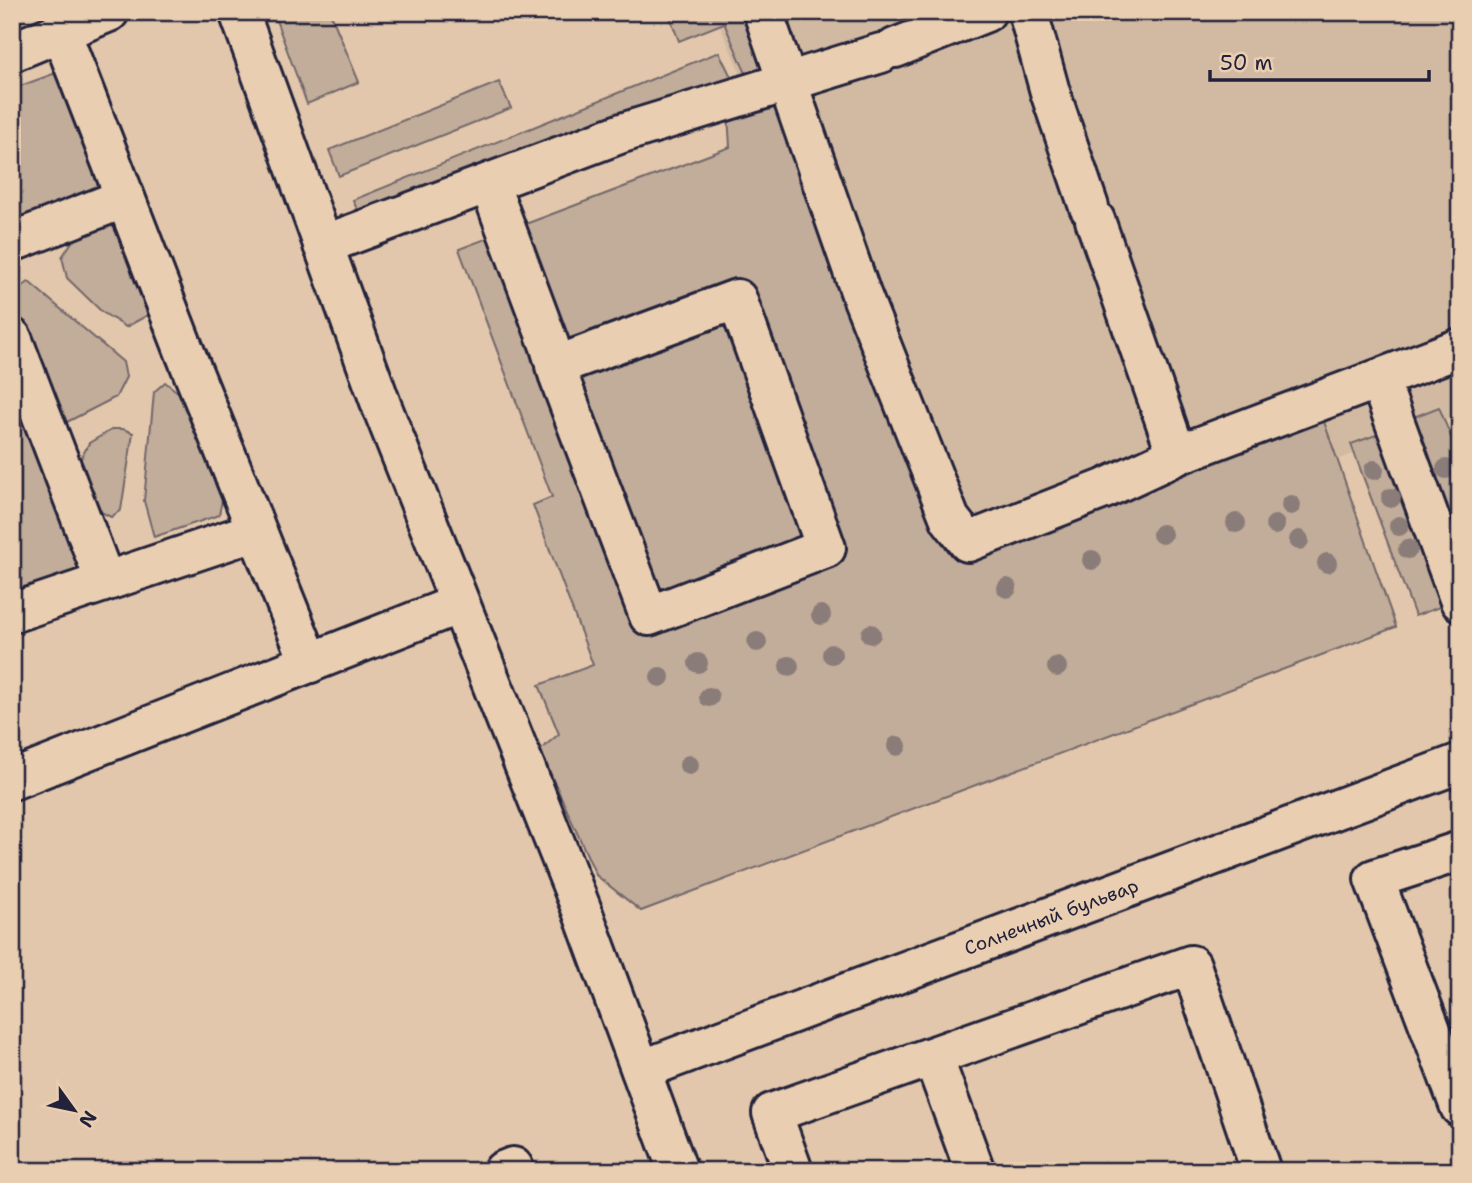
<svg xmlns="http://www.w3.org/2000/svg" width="1472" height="1183" font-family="'Shantell Sans',sans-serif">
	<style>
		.built { fill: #d2baa2 }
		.green { fill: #c2ac9a; stroke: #72676a; stroke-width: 2 }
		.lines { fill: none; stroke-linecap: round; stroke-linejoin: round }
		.minor-casing { stroke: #22223b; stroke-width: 44 }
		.minor { stroke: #eaceb1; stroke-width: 38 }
		.tree { fill: #8a7c78 }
		.labels { text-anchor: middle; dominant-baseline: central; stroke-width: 5; stroke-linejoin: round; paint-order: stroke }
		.street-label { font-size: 19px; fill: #22223b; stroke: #eaceb1 }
	</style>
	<rect width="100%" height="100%" fill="#e2c7ac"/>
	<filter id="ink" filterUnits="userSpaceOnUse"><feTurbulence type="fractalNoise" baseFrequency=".0143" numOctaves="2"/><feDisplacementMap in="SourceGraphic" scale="14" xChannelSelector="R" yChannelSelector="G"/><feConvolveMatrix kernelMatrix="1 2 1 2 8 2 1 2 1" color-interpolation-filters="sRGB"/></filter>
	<g filter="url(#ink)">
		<path class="built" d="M714,12H1460V415L944,604L762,124Z"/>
		<path class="green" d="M273,12H330L359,82L307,104Z
			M668,12H754L777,74L751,85L724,23L679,41Z
			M719,52L734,83L361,219L353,200Z
			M64,70L107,181L99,194L12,227V89Z
			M499,82L511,108L339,176L329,150Z
			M783,101L950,540L1322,416L1396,627L641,911L596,875L540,750L559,734L539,685L593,665L533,505L552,497L459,249L730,147L728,114Z
			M106,222L120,232L132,275L148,315L126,327L102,312L67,278L62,257L74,239Z
			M29,282L123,362L126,377L116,397L63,424L12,293Z
			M12,371L84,573L12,604Z
			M165,382L179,393L222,500L219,515L154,537L144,501L154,392Z
			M1439,407L1460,460V543L1411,418Z
			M113,429H123L133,433L121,510L111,517L101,512L93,498L83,480L80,460L89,443Z
			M1384,432L1448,604L1415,616L1351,444Z"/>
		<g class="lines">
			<defs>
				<g id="minor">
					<path d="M239,12L382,407L581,908L678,1171"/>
					<path d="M763,12L861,294L950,519L968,542L1104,489L1177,455L1095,220"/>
					<path d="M1028,12L1050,92L1089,207"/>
					<path d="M61,32L186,355L310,663"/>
					<path d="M895,48L986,12"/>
					<path d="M12,52L109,12"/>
					<path d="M489,183L549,344L560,380L649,616L826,548L737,299L555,366"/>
					<path d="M12,242L125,198"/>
					<path d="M323,245L622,133L881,53"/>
					<path d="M12,338L105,581"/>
					<path d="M1379,379L1460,601"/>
					<path d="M1177,455L1460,348"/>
					<path d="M12,613L256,531"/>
					<path d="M12,780L459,604"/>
					<path d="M1460,851L1374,879L1460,1107"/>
					<path d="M933,1057L975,1171"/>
					<path id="s1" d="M641,1070L1460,763"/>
					<path d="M503,1171L513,1167L514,1171"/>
					<path d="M793,1171L772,1113L1191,965L1261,1171"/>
				</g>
			</defs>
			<use href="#minor" class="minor-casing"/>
			<use href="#minor" class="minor"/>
		</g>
		<g class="tree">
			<circle cx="1446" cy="469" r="10"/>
			<circle cx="1374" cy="470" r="10"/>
			<circle cx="1391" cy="498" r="10"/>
			<circle cx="1291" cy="505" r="10"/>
			<circle cx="1236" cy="523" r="10"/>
			<circle cx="1275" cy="525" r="10"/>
			<circle cx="1399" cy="526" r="10"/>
			<circle cx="1162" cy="534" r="10"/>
			<circle cx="1299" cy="540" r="10"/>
			<circle cx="1408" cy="549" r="10"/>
			<circle cx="1092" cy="560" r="10"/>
			<circle cx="1327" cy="563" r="10"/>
			<circle cx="1007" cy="588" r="10"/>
			<circle cx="821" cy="615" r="10"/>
			<circle cx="871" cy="634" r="10"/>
			<circle cx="757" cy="642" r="10"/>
			<circle cx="832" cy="654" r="10"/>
			<circle cx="698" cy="663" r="10"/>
			<circle cx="789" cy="666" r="10"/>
			<circle cx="1057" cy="667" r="10"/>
			<circle cx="660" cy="677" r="10"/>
			<circle cx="709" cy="697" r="10"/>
			<circle cx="897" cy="746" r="10"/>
			<circle cx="689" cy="765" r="10"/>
		</g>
	</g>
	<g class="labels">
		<g class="street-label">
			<text stroke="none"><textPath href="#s1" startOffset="438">Солнечный бульвар</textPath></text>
		</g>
	</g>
	<rect width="1472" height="1183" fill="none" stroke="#eaceb1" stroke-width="42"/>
	<rect x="21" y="21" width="1430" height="1141" fill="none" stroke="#22223b" stroke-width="2.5" filter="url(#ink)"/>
	<g transform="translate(74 1110) rotate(123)" stroke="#eaceb1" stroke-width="5" paint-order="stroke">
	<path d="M0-5L12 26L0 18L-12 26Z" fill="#22223b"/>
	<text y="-10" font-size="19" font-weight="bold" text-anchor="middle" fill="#22223b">N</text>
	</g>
	<path d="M1210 70v10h219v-10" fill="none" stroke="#22223b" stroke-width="3.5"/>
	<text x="1220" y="70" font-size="21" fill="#22223b" stroke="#eaceb1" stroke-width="5" paint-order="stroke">50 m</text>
</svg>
